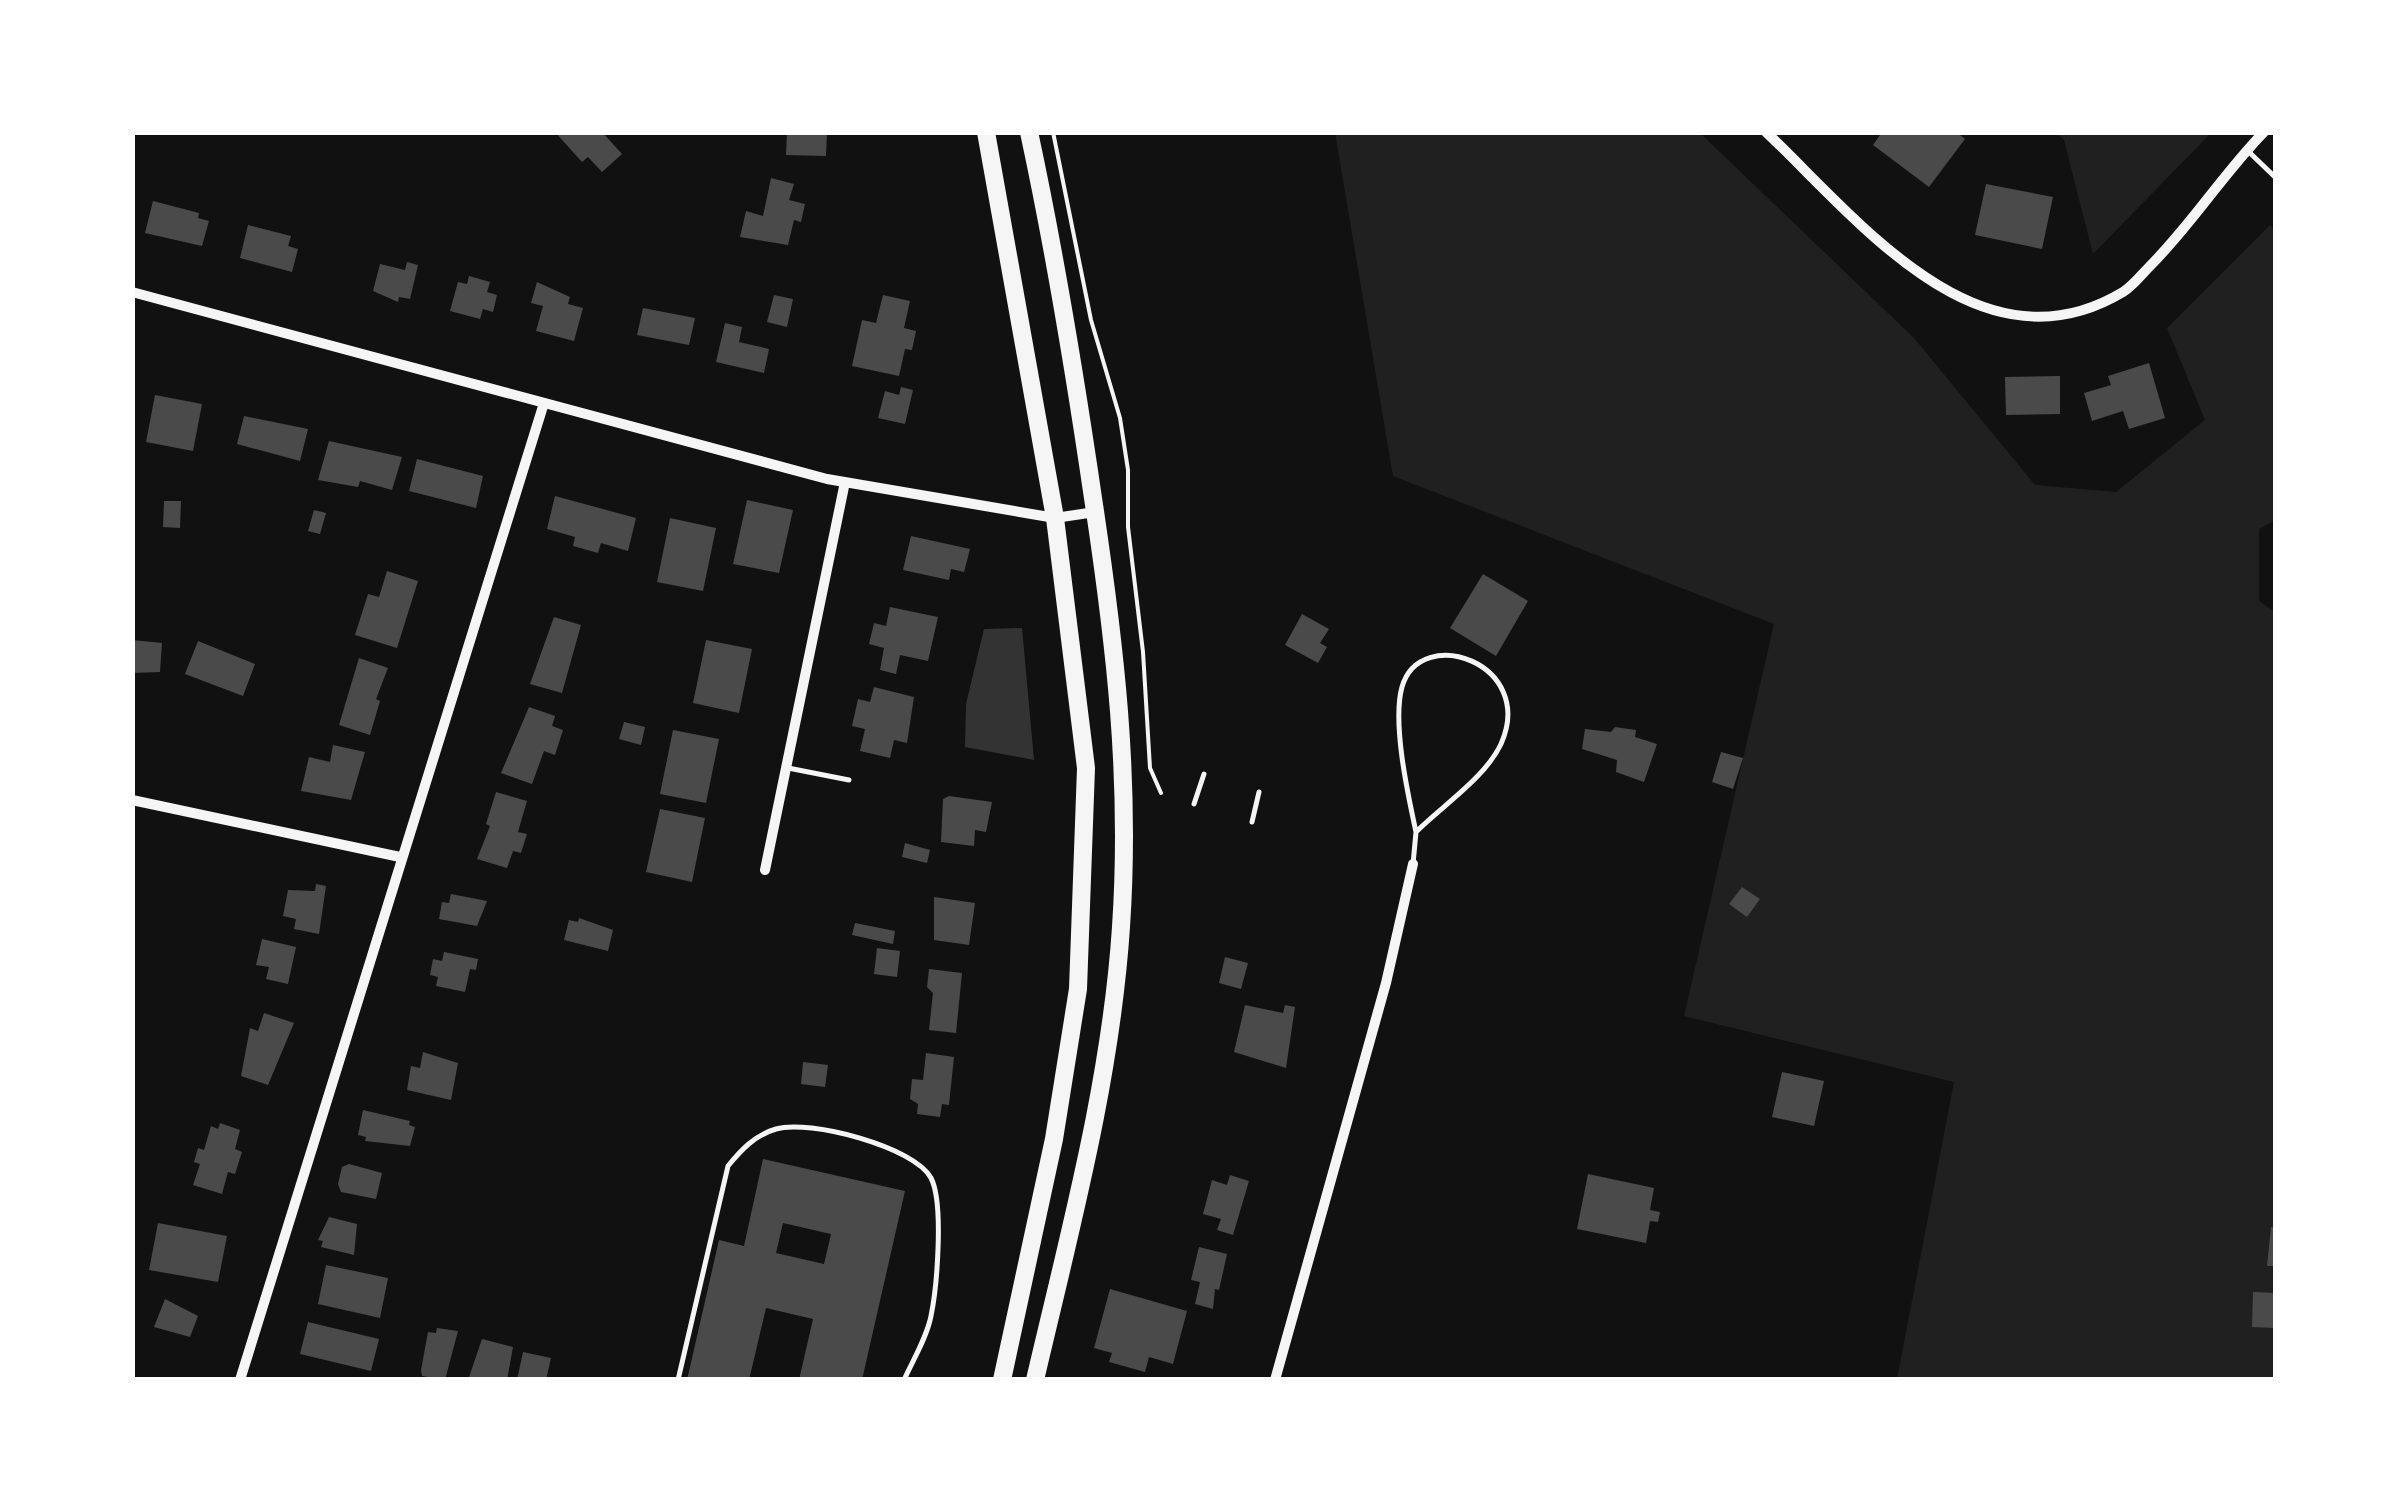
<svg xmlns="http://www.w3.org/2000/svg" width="2408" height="1512" font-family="Ubuntu,sans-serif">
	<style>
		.green { fill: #202020 }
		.water { fill: #333 }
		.building { fill: #4a4a4a; fill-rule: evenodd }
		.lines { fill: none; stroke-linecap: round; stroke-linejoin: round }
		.path { stroke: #f5f5f5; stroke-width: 4 }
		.service { stroke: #f5f5f5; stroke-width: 5 }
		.minor { stroke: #f5f5f5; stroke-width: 10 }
		.trunk { stroke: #f5f5f5; stroke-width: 18 }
	</style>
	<rect width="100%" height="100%" fill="#111"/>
	<path class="green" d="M1335,133H1700L1914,338L2035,485L2116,492L2205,420L2167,328L2270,225L2275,231V520L2259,529V601L2276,613L2275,1379H1897L1954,1082L1684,1016L1774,624L1393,476Z
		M2057,133H2211L2093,254L2064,140Z"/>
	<path class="water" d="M1022,628L1034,760L965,747L966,704L984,629Z"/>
	<path class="building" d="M555,132H602L622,154L602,172L588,157L582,162Z
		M787,132H827L826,156L786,155Z
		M1882,132H1956L1965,139L1929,187L1873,145Z
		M771,178L794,184L789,200L805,204L801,222L794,220L788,245L740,237L746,211L763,216Z
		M1986,184L2053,197L2042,249L1975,235Z
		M153,201L199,213L198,218L209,221L202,246L145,233Z
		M248,225L291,236L288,246L298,249L292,272L240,258Z
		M407,262L418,265L410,299L399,297L398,302L373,291L380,264L405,270Z
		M469,276L490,282L487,292L497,295L493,312L483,309L480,319L450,311L458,282L467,284Z
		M537,282L570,297L568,304L583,308L574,341L536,331L543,306L531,303Z
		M774,295L793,299L787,327L767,322Z
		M883,295L910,301L904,328L916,331L912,350L905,349L899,376L852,366L862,320L876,323Z
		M643,308L695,318L689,345L637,335Z
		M725,323L742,327L739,342L769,349L764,373L716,362Z
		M2149,363L2165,418L2129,429L2123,411L2092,421L2084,393L2111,385L2108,376Z
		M2060,376V414L2006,415L2005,377Z
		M901,387L913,390L905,424L878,418L885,391L899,395Z
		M155,395L202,404L193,451L146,442Z
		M244,416L308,429L300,461L237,444Z
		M329,441L402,457L392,490L360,481L358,487L318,480Z
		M417,459L483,476L476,508L409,491Z
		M555,496L636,518L628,551L601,543L598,553L573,546L575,537L547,529Z
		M747,500L793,510L779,573L733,564Z
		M164,501H181L180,528L163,527Z
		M314,510L326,513L320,534L308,531Z
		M670,518L716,528L703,591L657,582Z
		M911,536L970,549L964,572L951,569L949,580L903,570Z
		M387,571L418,581L397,648L355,635L368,594L379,597Z
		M1483,574L1528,601L1496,656L1450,628Z
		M890,607L938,617L928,661L900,655L896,674L880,670L884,648L869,644L874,623L886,626Z
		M1302,614L1329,629L1320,643L1327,647L1318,663L1285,645Z
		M554,617L581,625L562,693L530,684Z
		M132,640L162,643L160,672L132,673Z
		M706,640L752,649L739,713L693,703Z
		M198,641L255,664L243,696L185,674Z
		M359,658L388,668L376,699L380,701L370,735L339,725Z
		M874,687L914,697L907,743L894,740L890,758L860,751L865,729L852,726L858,699L870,702Z
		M529,707L555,716L552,726L563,730L555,755L544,751L532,784L501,773Z
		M624,722L645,727L641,745L619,739Z
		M1615,727L1636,730L1635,737L1657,744L1644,782L1616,772L1617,760L1582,749L1585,729L1611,732Z
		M673,730L719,739L706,803L660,794Z
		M333,745L365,752L351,800L301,791L309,757L330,762Z
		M1721,752L1743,758L1733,789L1712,782Z
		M496,792L527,801L518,832L527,834L521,853L513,851L507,868L477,859L490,826L486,824Z
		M949,796L992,802L986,832L975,830L974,846L941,842L943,799Z
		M660,809L705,818L692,882L646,872Z
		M905,843L930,850L927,863L902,857Z
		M316,884L326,886L319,934L294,929L296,919L283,916L288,890L315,891Z
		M1742,887L1760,899L1747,917L1729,904Z
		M451,894L487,901L477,926L439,919L442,902L449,903Z
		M934,897L975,903L969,945L934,940Z
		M579,918L613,930L608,951L564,940L569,920L578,922Z
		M855,923L895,931L893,944L852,935Z
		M262,939L296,947L288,984L266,979L269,967L256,965Z
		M877,948L900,951L897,977L874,974Z
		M444,952L478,959L476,970L470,969L465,992L436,986L438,977L430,975L433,959L442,961Z
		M1225,957L1248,963L1241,989L1219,983Z
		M929,969L962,973L956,1033L929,1030L933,993L927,987Z
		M1245,1005L1283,1013L1285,1005L1295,1007L1286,1068L1234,1052Z
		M264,1013L294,1023L268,1085L241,1076L250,1028L258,1031Z
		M423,1052L458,1063L451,1100L407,1090L411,1066L420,1068Z
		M926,1053L954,1057L949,1105L942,1104L940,1117L917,1114L918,1104L910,1099L912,1079L923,1080Z
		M803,1062L828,1065L825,1087L801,1084Z
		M1782,1072L1824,1081L1814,1126L1772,1117Z
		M363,1110L410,1121L409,1125L415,1127L410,1146L365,1141L366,1137L358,1135Z
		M220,1123L240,1130L235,1149L242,1152L235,1174L228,1172L222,1194L193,1185L200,1164L194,1162L198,1148L204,1150L211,1126L218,1129Z
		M763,1159L905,1191L862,1380H799L813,1319L766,1308L749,1380H687L719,1240L744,1246ZM783,1223L831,1234L824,1264L776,1253Z
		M349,1164L382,1173L376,1199L341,1192L338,1184L342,1167Z
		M1588,1174L1654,1188L1650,1210L1660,1212L1658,1222L1650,1221L1646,1243L1577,1229Z
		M1230,1175L1249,1181L1233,1235L1217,1230L1221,1219L1203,1214L1212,1180L1227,1185Z
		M329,1217L357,1224L354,1255L321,1247L323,1241L318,1240Z
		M158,1223L227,1236L218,1282L149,1270Z
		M2271,1227L2276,1228V1266H2267Z
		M1199,1247L1227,1254L1219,1290L1215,1289L1213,1309L1195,1304L1200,1282L1191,1280Z
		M326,1265L388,1278L380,1318L318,1304Z
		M1110,1289L1187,1311L1173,1364L1149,1357L1145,1372L1109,1362L1112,1353L1094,1348Z
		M2253,1292L2276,1293V1328L2252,1327Z
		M165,1299L198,1316L190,1337L154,1327Z
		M308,1322L379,1339L371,1371L300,1354Z
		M437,1328L458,1331L445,1380L422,1376L421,1370L428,1332L436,1333Z
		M482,1339L513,1347L507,1380H468Z
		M523,1352L551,1358L546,1380H517Z"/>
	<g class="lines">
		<path class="path" d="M1053,132L1091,320L1120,418L1128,470V527L1143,652L1150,768L1161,793"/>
		<path class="service" d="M2249,152L2276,178
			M788,768L849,780
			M1194,804L1204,774
			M1252,822L1259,792
			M1413,864L1416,832C1442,806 1485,778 1501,744C1537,663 1420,623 1402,687C1392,723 1408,795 1416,832
			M678,1380L728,1166C741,1150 755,1135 776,1129C809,1119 915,1147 931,1178C944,1203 937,1287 931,1316C927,1337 913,1360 904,1380"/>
		<path class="minor" d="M1766,132C1859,220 1980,378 2123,292C2133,286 2142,274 2150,266C2192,224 2223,174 2264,132
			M132,292L827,479L1055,518L1095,512
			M132,800L400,857
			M765,870L845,482
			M240,1380L544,403
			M1275,1380L1386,983L1413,864"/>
		<path class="trunk" d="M986,132L1055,518L1086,768L1078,989L1054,1139L1002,1380
			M1029,132C1055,253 1075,375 1093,498C1115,644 1131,778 1121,927C1111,1080 1070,1230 1035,1380"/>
	</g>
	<rect width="2408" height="1512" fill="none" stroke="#ffffff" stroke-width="270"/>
</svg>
